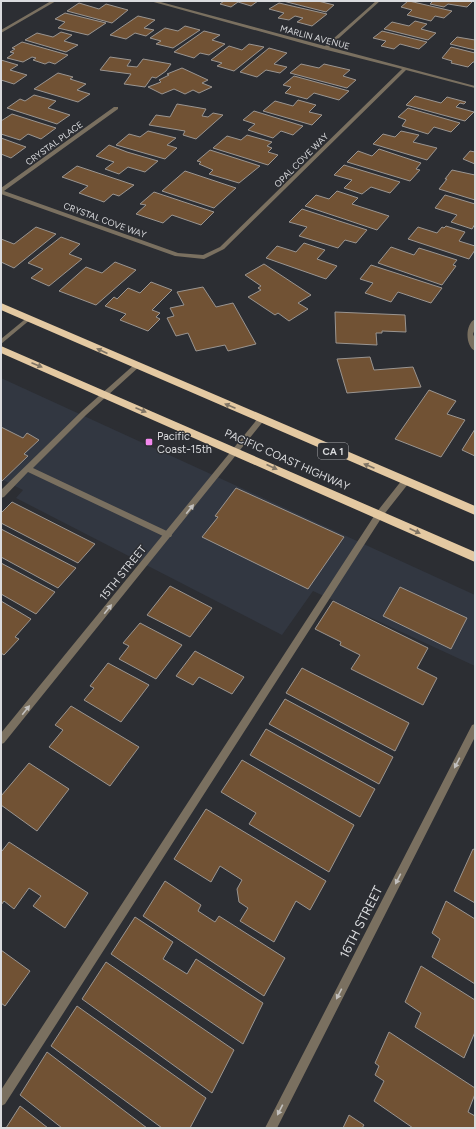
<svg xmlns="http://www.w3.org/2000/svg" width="476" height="1129" font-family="Figtree,sans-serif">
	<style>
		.built { fill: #323741 }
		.building { fill: #715234; stroke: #9a9591 }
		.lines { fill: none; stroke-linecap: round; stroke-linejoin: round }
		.lane { fill: #7a7060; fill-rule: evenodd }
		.street { fill: #7a7060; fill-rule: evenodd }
		.highway { fill: #e4c9a2; fill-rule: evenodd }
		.oneway { fill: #7f7465 }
		.oneway2 { fill: #c2c0be }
		.poi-dot { fill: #f489ef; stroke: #2c2e33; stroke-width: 1.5 }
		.labels { text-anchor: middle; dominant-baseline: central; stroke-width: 3; stroke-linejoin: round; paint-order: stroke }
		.far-street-label { font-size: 9px; fill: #dadbde; stroke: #2c2e33 }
		.shield { fill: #2c2e33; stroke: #a6a7ab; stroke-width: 1 }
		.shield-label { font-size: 10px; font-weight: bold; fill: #dadbde }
		.poi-label { font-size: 11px; fill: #dadbde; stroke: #2c2e33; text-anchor: start }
		.street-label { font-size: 11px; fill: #dadbde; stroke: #2c2e33 }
		.near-street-label { font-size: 13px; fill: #dadbde; stroke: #2c2e33 }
	</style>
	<rect width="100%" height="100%" fill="#2c2e33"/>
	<path class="built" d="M1,378L475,595V666L313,591L282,635L16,498L23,490L1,479Z"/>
	<path class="building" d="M224,1H258L251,6L238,2L231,7L220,4Z
		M283,1H318L334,5L326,12Z
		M408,1H409L452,11L444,18L435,16L431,21L407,15L412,10L401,7Z
		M433,1H473L467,7L448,4L444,7L430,4Z
		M79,3L99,9L106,4L128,10L112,23L67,11Z
		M279,3L327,14L312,26L297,22L303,18L295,16L289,20L278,18L284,13L269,9Z
		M65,13L106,23L88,35L58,28L65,22L55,19Z
		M138,16L155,20L144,28L154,30L146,36L135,33L126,39L110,35Z
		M415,21L427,24L421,29L436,33L428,40L384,29L392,22L409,26Z
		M185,26L200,30L173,48L156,44L161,41L150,38L165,28L178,31Z
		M204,31L220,35L212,40L225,44L209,55L200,53L194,58L174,52Z
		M382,31L427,42L419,49L400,44L394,49L381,46L386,41L373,38Z
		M61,32L72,35L64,41L78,45L66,52L25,40L37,33L53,37Z
		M457,37L475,40V50L450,44Z
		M22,42L68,55L55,64L49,62L45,64L33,60L36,58L32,57L23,62L7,58L14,53L10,52L15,49L12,48Z
		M249,44L264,47L234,71L217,66L222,63L211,60L229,46L242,50Z
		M451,47L475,53V62H473L468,67L451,63L452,61L442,58Z
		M269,48L287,53L274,64L287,67L280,73L266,70L257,77L240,72Z
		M110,57L131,60L127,66L137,67L143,59L171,64L166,71L156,78L152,77L145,87L124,84L131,74L100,70Z
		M1,60L18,65L10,70L27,75L14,84L1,80Z
		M301,64L319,68L324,64L350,70L343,76L356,80L347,88L290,73Z
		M182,68L208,80L202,83L212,87L199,93L193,90L185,94L174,89L162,94L148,87L161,82L159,80L169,75L167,74Z
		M58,73L73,77L70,79L86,84L77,90L90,94L78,102L34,89Z
		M294,76L349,91L339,100L314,93L307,99L285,93L291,87L283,85Z
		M34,95L56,101L48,108L70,115L57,124L7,108L20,99L25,101Z
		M415,96L441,103L447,97L466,102L464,104L460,103L456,107L474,112L465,121L406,105Z
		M298,100L316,105L309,112L322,115L312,125L263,111L275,101L293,106Z
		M177,104L206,109L202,116L208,117L213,113L223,115L196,139L183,135L185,131L149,125L156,115L170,117Z
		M408,108L460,123L451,132L434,127L428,134L402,126L406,120L398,117Z
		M254,111L303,126L293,135L281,131L273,138L248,130L255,124L243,120Z
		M12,114L56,128L41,139L28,134L20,140L1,134V121Z
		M148,131L176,138L167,145L177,148L165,159L116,145L129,134L140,137Z
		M401,131L419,135L413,142L437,148L427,160L373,144L383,134L395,137Z
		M247,135L272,142L267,146L272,148L268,152L278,155L268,165L213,148L227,136L241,140Z
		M1,138L26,147L11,158L1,154Z
		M109,145L127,152L158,161L145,172L128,167L119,174L105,169L114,162L96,156Z
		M379,149L421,163L416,169L420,170L410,181L347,162L358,151L372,156Z
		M210,150L260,166L239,183L209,174L213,170L199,164L201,162L197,161Z
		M470,151L475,152V164L463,159Z
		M344,165L400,182L390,193L371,187L362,194L344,188L352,180L334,175Z
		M77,166L134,185L119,196L113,194L104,202L79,193L88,186L62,177Z
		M452,170L475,175V200L439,189L447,179H445Z
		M185,171L236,188L214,208L162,191Z
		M337,191L358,198L352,204L389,216L377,230L305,206L316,195L329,199Z
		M154,192L214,212L201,225L172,215L163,223L136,214L146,205L140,204Z
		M445,195L475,204V224L472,229L451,222L457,215L435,208Z
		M302,209L367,230L356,243L345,240L338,248L299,236L307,227L289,222Z
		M446,226L465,232L459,241L475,246V250L469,259L408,239L418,227L437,233L442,227L444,228Z
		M36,227L56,234L14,268L1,262V239L14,244Z
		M61,237L80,244L69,254L82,259L49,286L31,278L43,269L28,263Z
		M304,243L325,250L317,259L337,266L326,279L266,258L277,246L296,252Z
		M391,247L414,255L419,248L457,260L453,265L456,266L442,285L378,263Z
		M115,262L136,270L96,305L59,291L86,267L102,273Z
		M264,264L311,295L298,303L308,309L289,321L278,313L275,315L248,297L261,290L258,288L261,286L245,275Z
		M371,265L442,288L431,303L398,292L391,302L365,293L373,283L360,279Z
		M151,282L172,290L152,310L160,313L156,317L160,319L148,331L120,320L126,314L105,306L114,297L117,299L128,288L140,293Z
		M203,287L216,307L233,303L256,344L228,351L225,345L196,351L188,333L176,336L167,318L174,316L170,308L184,305L177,292Z
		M335,312L405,315L406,332L382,331V333H376L377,345L336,343Z
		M370,357L374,370L413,367L421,387L347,393L337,359Z
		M429,390L456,401L447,414L465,420L441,457L395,439Z
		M1,427L23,438L27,433L39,440L24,454L28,456L1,482Z
		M475,429V456L462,450Z
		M236,488L344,537L308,589L202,537L218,517L215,516Z
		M12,502L95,544L78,563L1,523V513Z
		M1,529L76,568L58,588L1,557Z
		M1,563L55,592L36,614L1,594Z
		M170,586L212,608L190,637L147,615Z
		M400,587L467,618L451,649L383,616Z
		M1,601L31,619L15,637L19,639L4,655L1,653Z
		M333,601L428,648L417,668L437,678L423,705L351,669L360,655L340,645L341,642L315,629Z
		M140,623L182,645L156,679L119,659L129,646L123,643Z
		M195,651L244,677L232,694L199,677L193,685L176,676Z
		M108,663L149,685L121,722L84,700L94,688L90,686Z
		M302,668L409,723L395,751L286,693Z
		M285,699L393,757L379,784L269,724Z
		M71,706L139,747L110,786L49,747L63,730L55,725Z
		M266,729L375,789L360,817L250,755Z
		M242,760L354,825L329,872L249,824L256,813L221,792Z
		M29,763L69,789L37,831L1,805V796Z
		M206,809L326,881L310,910L296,901L274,942L240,921L248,908L239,902L237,889L242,880L220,866L211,882L174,859Z
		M9,842L88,893L65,928L33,906L41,896L29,888L14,909L4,901L1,905V850L2,851Z
		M473,849L475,850V903L454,891Z
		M165,881L201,905L198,911L215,922L219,916L285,958L264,996L143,916Z
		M446,901L475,919V984L432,957L440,939L432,933Z
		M135,917L173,942L163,959L187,974L196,959L263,1003L243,1044L111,954Z
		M1,950L30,971L5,1006L1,1003Z
		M106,962L234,1050L212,1093L82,999Z
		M421,966L475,1000V1032L464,1058L415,1027L421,1013L405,1002Z
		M77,1006L206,1098L190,1128H162L51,1046Z
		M389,1032L475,1088V1094L468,1112L475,1116V1128H413L374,1101L384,1081L375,1075L379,1066L375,1063Z
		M47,1052L147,1128H62L20,1095Z
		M20,1106L48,1128H6Z
		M349,1115L364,1125L362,1128H343Z"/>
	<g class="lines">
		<path class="lane" d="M135,364H137L140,366L86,415L33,468L171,533L172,535L171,537H165L28,472L4,497L1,498V490L82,411Z
			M405,479L408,480L409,482L408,484L382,517L5,1104L1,1106V1090L376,513L402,480Z"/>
		<path class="street" d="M51,1H56L1,33V30Z
			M150,1H157L325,46L376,1H380L329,47L475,86V88L406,70L224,249L204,259L175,256L1,194V188L114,107H118V109L4,191L178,253L203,255L220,247L402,69L323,49Z
			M29,316L32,318L31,319L1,344V339Z
			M475,319V329L473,334L475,339V351C465,346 465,324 475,319Z
			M259,417H263L265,419L4,743L1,744V733Z
			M475,724V737L277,1128H265L472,725Z"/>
		<path class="highway" d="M1,303L475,506V515L1,310Z
			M1,346L475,552V562L1,353Z"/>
	</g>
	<defs><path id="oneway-solid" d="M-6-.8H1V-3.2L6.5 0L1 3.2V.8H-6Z"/></defs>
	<g class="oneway">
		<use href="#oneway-solid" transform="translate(102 351) rotate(-156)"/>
		<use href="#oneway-solid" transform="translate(37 365) rotate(23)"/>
		<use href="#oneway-solid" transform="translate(230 406) rotate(-157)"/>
		<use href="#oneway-solid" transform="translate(141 410) rotate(23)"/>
		<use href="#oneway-solid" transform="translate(369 466) rotate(-157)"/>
		<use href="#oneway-solid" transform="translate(272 467) rotate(24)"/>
		<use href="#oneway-solid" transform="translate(415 531) rotate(24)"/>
	</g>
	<g class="oneway2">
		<use href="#oneway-solid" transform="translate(190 509) rotate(-51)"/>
		<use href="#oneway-solid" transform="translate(108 609) rotate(-51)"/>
		<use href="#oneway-solid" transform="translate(26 710) rotate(-51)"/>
		<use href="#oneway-solid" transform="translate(457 763) rotate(117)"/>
		<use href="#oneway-solid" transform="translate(398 879) rotate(117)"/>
		<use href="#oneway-solid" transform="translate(339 994) rotate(117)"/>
		<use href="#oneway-solid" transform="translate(280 1110) rotate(117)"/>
	</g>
	<rect class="poi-dot" x="145" y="438" width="8" height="8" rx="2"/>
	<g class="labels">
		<g class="far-street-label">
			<text transform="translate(315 37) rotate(15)">MARLIN AVENUE</text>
			<text transform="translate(54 143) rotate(-36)">CRYSTAL PLACE</text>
			<text transform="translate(301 160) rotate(-45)">OPAL COVE WAY</text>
			<text transform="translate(105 220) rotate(20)">CRYSTAL COVE WAY</text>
		</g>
		<rect class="shield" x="318" y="443" width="30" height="16" rx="3"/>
		<g class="shield-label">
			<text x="333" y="451">CA 1</text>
		</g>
		<g class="poi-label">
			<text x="157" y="436">Pacific<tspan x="157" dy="13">Coast-15th</tspan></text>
		</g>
		<g class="street-label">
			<text transform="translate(287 460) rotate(24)">PACIFIC COAST HIGHWAY</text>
			<text transform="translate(123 573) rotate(-51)">15TH STREET</text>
		</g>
		<g class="near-street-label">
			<text transform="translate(361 922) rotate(-63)">16TH STREET</text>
		</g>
	</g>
	<rect width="476" height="1129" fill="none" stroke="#dadbde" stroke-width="4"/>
</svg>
